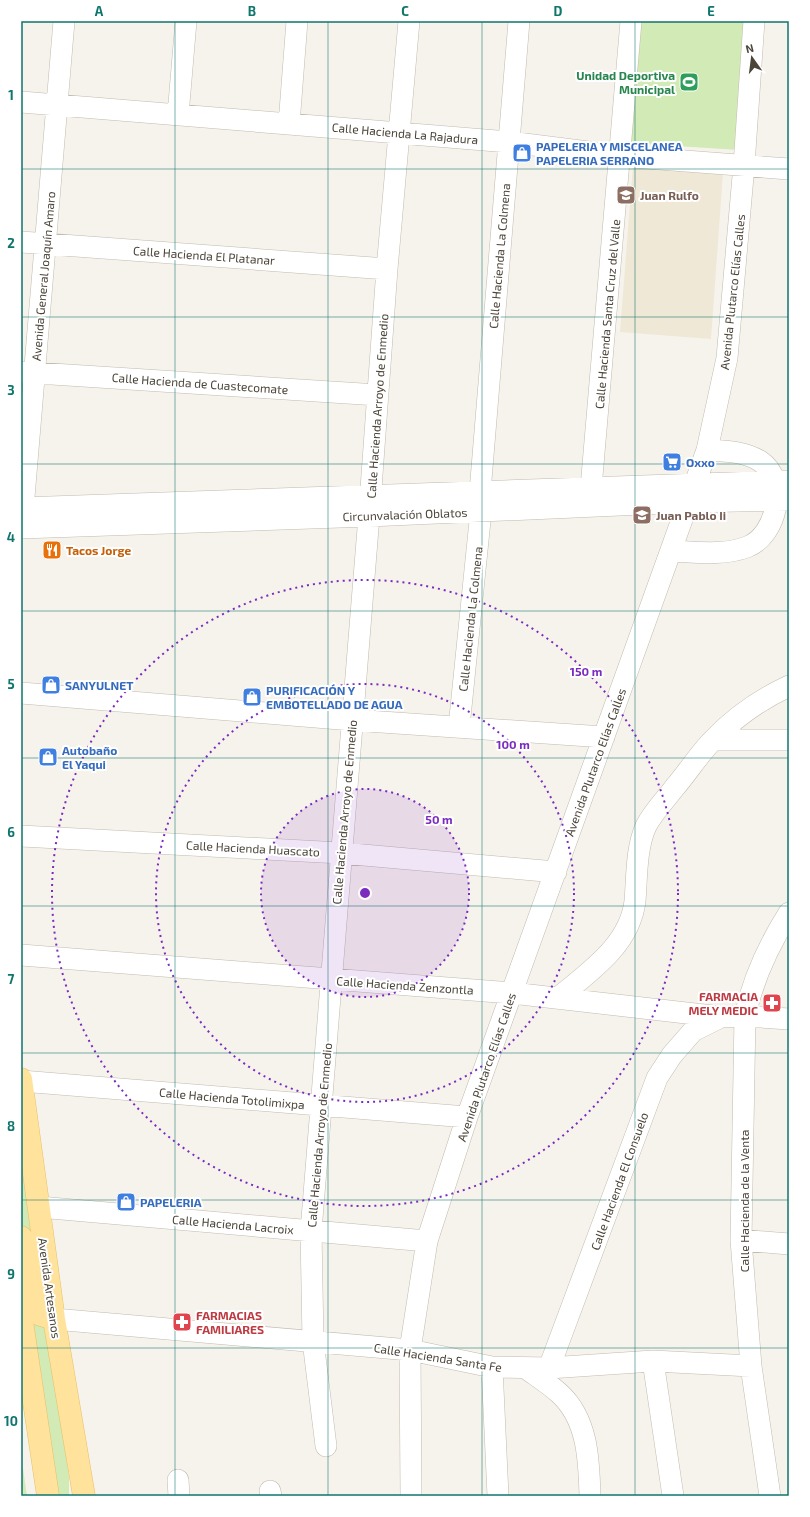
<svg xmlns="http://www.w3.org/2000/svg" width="810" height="1517" font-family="'Exo 2',sans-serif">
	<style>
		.education { fill: #efe8d6 }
		.green { fill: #d2eab5 }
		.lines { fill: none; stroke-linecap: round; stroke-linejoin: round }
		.minor-casing { stroke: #c2bbae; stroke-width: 22 }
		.major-casing { stroke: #e6c16a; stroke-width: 23 }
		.minor { stroke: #fff; stroke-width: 21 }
		.major { stroke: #ffe39c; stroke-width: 22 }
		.grid { fill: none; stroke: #0f766e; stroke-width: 1; stroke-opacity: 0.55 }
		.ring { fill: none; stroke: #7b2cbf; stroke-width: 2; stroke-dasharray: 2 4 }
		.labels { text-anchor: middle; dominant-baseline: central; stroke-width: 4; stroke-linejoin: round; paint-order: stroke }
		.leisure-label { font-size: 12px; font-weight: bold; fill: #27864d; stroke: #fff; text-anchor: end }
		.street-label { font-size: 12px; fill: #4b4439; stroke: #fff }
		.shop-label { font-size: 12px; font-weight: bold; fill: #366cbe; stroke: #fff; text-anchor: start }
		.education-label { font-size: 12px; font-weight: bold; fill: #785e54; stroke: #fff; text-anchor: start }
		.food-label { font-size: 12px; font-weight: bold; fill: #c56008; stroke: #fff; text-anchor: start }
		.health-label { font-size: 12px; font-weight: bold; fill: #be3a42; stroke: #fff; text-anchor: end }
		.centre { fill: #7b2cbf; stroke: #fff; stroke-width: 2 }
		.ring-label { font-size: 12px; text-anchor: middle; font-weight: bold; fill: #7b2cbf; stroke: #fff; stroke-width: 4; stroke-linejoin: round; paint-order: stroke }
		.neatline { fill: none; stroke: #0f766e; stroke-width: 1.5 }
		.grid-label { font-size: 13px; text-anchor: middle; font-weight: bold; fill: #0f766e }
	</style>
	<rect width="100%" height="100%" fill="#f6f3ec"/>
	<path class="education" d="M633,166L723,173L711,339L620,332Z"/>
	<path class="green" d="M640,21H747L739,150L630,143Z
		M21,1141L47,1310L21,1232Z
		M32,1311L47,1325L69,1477V1496H53Z
		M21,1462H22L27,1496H21Z"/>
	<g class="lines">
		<defs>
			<path id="minor" d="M21,102L509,142L620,156L789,169
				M178,115L186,21
				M289,124L297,21
				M21,242L387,269
				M21,372L378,395
				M591,488L631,21
				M480,492L519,21
				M21,508L789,481
				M22,521L64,21
				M21,528L369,516L687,502L789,500
				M671,551C697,552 722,556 747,547C777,536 789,480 760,461C743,451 725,451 707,450
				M21,693L352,720L604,737
				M459,727L481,511
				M713,740H789
				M21,836L341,853L556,872
				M21,955L512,993L721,1017L745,1016L789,1019
				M558,998C589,972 630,945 635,901C637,877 636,848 646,826C653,812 666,799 675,787C688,772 699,754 713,740C735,717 761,699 789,686
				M21,1081L467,1117
				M39,1207L427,1241
				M741,1240L789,1244
				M54,1319L410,1350L492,1367L549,1368L653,1361L751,1366
				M653,1361L673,1496
				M492,1367L498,1496
				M549,1368L657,1078L672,1055L693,1031L721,1017
				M527,1369C538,1377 549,1384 559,1393C588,1419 589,1460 590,1496
				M326,1446L313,1341L311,1231L369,516L387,269L409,21
				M178,1480L179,1496
				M270,1491L271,1496
				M411,1496L410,1350L427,1241L467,1117L707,450L727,358L744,165L754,21
				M770,1496L751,1366L741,1240L745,1016C753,978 768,946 789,913"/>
			<path id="major" d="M21,1079L54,1319L84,1496
				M21,1237L34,1307L38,1314L54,1319
				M21,1315L48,1496"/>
		</defs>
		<use href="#minor" class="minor-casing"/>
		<use href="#major" class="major-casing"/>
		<use href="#minor" class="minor"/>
		<use href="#major" class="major"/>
	</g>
	<path class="grid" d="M175,21V1496M328,21V1496M482,21V1496M635,21V1496M21,169H789M21,317H789M21,464H789M21,611H789M21,758H789M21,906H789M21,1053H789M21,1200H789M21,1348H789"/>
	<circle cx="365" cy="893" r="104" fill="#7b2cbf" fill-opacity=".12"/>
	<g class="ring">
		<circle cx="365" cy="893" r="104"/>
		<circle cx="365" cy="893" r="209"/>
		<circle cx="365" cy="893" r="313"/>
	</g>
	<defs>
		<symbol id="stadium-square" viewBox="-11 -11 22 22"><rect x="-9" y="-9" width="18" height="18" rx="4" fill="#2e9e5b" stroke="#fff"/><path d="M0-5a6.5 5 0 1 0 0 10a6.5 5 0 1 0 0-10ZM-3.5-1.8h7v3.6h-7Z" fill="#fff"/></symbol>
		<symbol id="shop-square" viewBox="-11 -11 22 22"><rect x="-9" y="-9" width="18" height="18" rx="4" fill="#3f7fe0" stroke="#fff"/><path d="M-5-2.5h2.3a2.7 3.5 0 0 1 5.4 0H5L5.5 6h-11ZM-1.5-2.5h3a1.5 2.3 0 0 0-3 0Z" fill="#fff"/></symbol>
		<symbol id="school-square" viewBox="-11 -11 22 22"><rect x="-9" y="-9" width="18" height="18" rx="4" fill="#8d6e63" stroke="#fff"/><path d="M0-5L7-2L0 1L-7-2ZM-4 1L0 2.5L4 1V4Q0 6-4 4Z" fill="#fff"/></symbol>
		<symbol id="supermarket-square" viewBox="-11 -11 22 22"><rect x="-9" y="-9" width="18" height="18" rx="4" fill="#3f7fe0" stroke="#fff"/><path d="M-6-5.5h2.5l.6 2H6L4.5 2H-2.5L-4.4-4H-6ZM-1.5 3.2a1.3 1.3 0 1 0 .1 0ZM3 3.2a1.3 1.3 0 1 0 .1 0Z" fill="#fff"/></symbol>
		<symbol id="restaurant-square" viewBox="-11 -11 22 22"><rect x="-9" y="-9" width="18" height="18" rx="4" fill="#e8710a" stroke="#fff"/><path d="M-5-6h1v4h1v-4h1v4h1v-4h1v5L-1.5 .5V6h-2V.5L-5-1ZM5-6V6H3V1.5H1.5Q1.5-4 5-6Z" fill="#fff"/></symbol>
		<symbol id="pharmacy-square" viewBox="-11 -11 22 22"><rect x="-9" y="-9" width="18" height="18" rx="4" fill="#e0444e" stroke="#fff"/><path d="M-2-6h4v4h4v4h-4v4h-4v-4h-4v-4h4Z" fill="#fff"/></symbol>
	</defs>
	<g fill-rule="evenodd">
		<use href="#stadium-square" x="678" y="71" width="22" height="22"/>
		<use href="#shop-square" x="511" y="142" width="22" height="22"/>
		<use href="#school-square" x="615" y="184" width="22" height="22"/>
		<use href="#supermarket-square" x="661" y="451" width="22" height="22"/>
		<use href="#school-square" x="631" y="504" width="22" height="22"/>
		<use href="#restaurant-square" x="41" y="539" width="22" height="22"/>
		<use href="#shop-square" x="40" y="674" width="22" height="22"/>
		<use href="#shop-square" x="241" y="686" width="22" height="22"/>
		<use href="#shop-square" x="37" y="746" width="22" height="22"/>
		<use href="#pharmacy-square" x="761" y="992" width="22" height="22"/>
		<use href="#shop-square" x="115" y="1191" width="22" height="22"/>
		<use href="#pharmacy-square" x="171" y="1311" width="22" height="22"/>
	</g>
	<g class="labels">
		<g class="leisure-label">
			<text x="675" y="75">Unidad Deportiva<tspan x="675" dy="14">Municipal</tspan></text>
		</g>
		<g class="street-label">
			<text transform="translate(405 133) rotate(5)">Calle Hacienda La Rajadura</text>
			<text transform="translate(204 255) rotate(4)">Calle Hacienda El Platanar</text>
			<text transform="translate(499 256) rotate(-85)">Calle Hacienda La Colmena</text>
			<text transform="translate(43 276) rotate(-85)">Avenida General Joaquín Amaro</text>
			<text transform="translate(732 292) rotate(-84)">Avenida Plutarco Elías Calles</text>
			<text transform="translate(607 314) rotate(-85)">Calle Hacienda Santa Cruz del Valle</text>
			<text transform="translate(200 383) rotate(4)">Calle Hacienda de Cuastecomate</text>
			<text transform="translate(377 406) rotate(-86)">Calle Hacienda Arroyo de Enmedio</text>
			<text transform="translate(405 514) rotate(-2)">Circunvalación Oblatos</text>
			<text transform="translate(470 619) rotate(-84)">Calle Hacienda La Colmena</text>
			<text transform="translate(595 762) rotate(-70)">Avenida Plutarco Elías Calles</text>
			<text transform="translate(344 812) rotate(-85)">Calle Hacienda Arroyo de Enmedio</text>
			<text transform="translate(253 848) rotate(3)">Calle Hacienda Huascato</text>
			<text transform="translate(405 985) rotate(4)">Calle Hacienda Zenzontla</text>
			<text transform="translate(486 1067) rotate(-71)">Avenida Plutarco Elías Calles</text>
			<text transform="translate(232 1098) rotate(5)">Calle Hacienda Totolimixpa</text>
			<text transform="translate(319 1135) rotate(-85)">Calle Hacienda Arroyo de Enmedio</text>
			<text transform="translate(619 1181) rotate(-70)">Calle Hacienda El Consuelo</text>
			<text transform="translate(744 1201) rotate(-90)">Calle Hacienda de la Venta</text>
			<text transform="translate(233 1224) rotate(5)">Calle Hacienda Lacroix</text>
			<text transform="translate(50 1288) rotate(82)">Avenida Artesanos</text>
			<text transform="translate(438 1357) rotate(9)">Calle Hacienda Santa Fe</text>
		</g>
		<g class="shop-label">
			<text x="536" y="146">PAPELERIA Y MISCELANEA<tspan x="536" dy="14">PAPELERIA SERRANO</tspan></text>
			<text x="686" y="462">Oxxo</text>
			<text x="65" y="685">SANYULNET</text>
			<text x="266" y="690">PURIFICACIÓN Y<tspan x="266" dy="14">EMBOTELLADO DE AGUA</tspan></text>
			<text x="62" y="750">Autobaño<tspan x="62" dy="14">El Yaqui</tspan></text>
			<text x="140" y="1202">PAPELERIA</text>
		</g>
		<g class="education-label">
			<text x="640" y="195">Juan Rulfo</text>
			<text x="656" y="515">Juan Pablo Ii</text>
		</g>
		<g class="food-label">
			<text x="66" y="550">Tacos Jorge</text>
		</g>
		<g class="health-label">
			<text x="758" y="996">FARMACIA<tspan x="758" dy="14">MELY MEDIC</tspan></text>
			<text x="196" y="1315" text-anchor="start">FARMACIAS<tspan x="196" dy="14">FAMILIARES</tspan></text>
		</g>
	</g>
	<circle cx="365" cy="893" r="6" class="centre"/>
	<g class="ring-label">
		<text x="586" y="676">150 m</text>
		<text x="513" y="749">100 m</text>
		<text x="439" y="824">50 m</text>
	</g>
	<rect width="810" height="1517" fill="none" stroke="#ffffff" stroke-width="44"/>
	<g transform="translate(752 58) rotate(346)" stroke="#ffffff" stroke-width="3" paint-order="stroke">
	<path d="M0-3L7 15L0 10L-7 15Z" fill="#4b4439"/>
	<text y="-6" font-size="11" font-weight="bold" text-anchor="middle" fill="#4b4439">N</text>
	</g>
	<rect x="22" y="22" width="766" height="1473" class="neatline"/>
	<g class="grid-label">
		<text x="99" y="16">A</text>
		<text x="252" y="16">B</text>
		<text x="405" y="16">C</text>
		<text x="558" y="16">D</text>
		<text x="711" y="16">E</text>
		<text x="11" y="100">1</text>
		<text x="11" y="248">2</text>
		<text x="11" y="395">3</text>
		<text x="11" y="542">4</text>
		<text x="11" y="689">5</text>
		<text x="11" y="837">6</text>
		<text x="11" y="984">7</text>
		<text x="11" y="1131">8</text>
		<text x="11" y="1279">9</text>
		<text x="11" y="1426">10</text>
	</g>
</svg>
